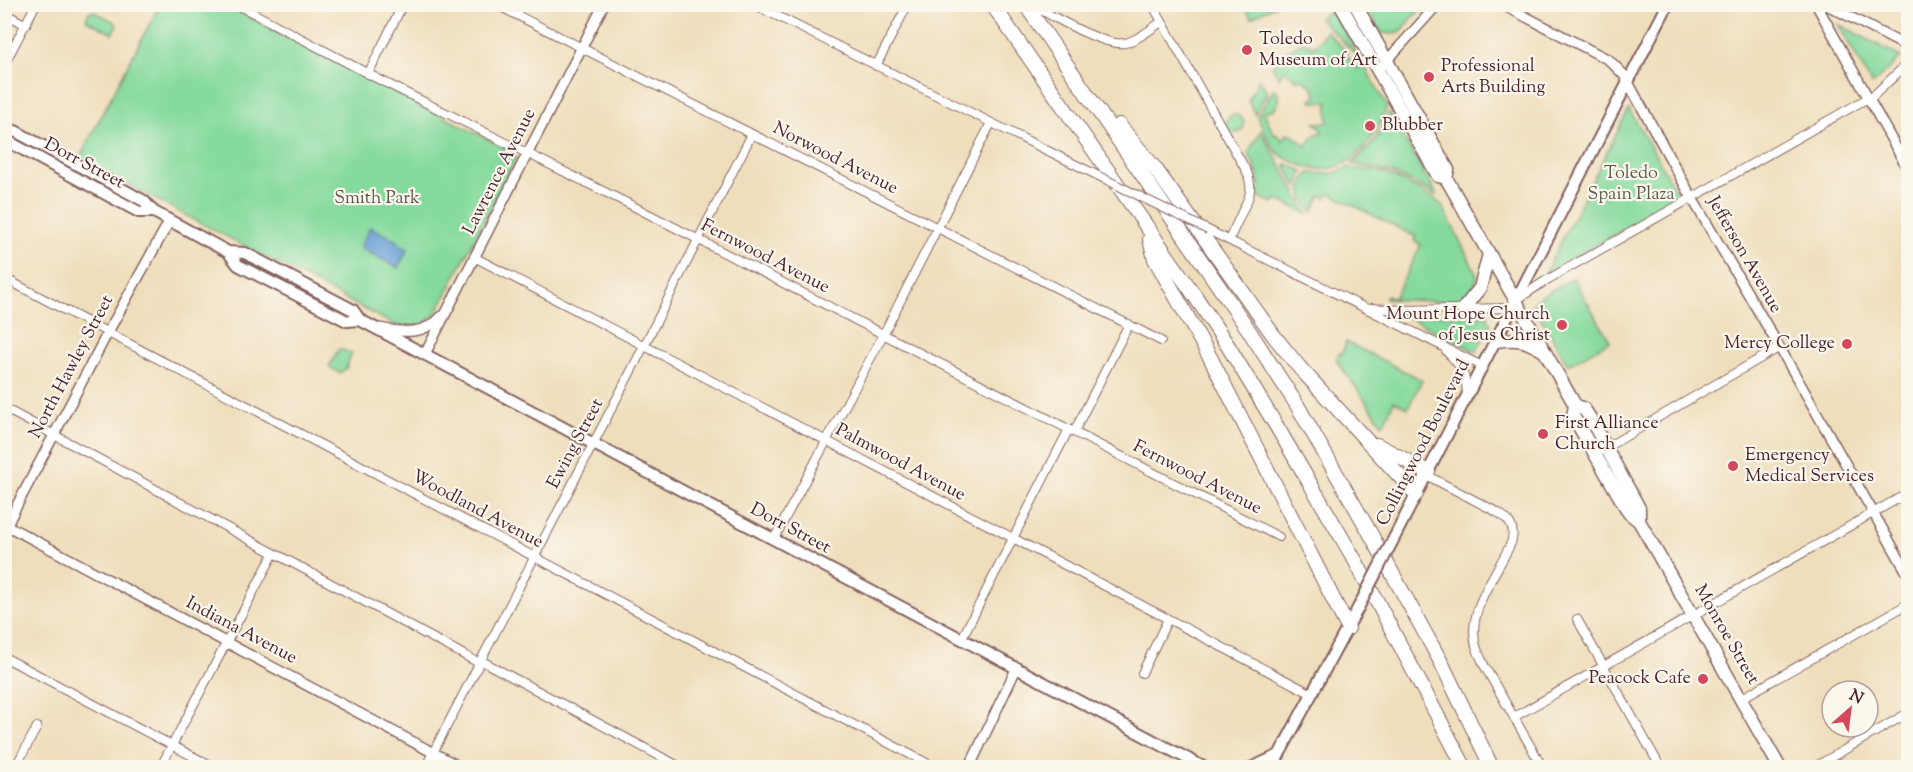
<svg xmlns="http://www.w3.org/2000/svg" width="1913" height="772" font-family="'Sorts Mill Goudy',serif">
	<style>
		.green { fill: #85da9d; stroke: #687c64; stroke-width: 1.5 }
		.water { fill: #69a1d7; stroke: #5a6081; stroke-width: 1.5 }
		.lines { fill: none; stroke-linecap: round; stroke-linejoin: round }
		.minor-casing { stroke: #84625e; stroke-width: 10 }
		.tertiary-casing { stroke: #84625e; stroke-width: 12 }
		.secondary-casing { stroke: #84625e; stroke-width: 14 }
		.primary-casing { stroke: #84625e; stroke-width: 15 }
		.motorway-casing { stroke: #84625e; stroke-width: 16 }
		.minor { stroke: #fff; stroke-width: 8 }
		.tertiary { stroke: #fff; stroke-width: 9 }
		.secondary { stroke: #fff; stroke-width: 10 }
		.primary { stroke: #fff; stroke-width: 12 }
		.motorway { stroke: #fff; stroke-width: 14 }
		.minor-bridge-casing { stroke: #84625e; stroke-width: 10; stroke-linecap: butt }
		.secondary-bridge-casing { stroke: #84625e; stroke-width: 14; stroke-linecap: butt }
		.minor-bridge { stroke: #fff; stroke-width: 8 }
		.secondary-bridge { stroke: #fff; stroke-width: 10 }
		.poi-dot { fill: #d1495b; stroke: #fbf7ec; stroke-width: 2 }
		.labels { text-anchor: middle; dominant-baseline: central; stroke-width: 4.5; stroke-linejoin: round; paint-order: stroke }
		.poi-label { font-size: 18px; fill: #4a1f2b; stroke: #fbf7ec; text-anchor: start }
		.street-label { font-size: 18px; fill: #4a1f2b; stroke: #fbf7ec }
		.park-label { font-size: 18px; fill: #5c574d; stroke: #fbf7ec }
	</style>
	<rect width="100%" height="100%" fill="#fbf7ec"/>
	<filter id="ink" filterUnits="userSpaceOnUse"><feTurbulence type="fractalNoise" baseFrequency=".0167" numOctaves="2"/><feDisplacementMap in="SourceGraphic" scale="12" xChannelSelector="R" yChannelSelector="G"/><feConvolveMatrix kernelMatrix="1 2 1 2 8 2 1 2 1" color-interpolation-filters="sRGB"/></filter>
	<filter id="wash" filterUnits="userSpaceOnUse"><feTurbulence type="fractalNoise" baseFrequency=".008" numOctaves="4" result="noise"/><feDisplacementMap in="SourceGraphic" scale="24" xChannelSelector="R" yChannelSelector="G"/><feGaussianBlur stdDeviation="1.35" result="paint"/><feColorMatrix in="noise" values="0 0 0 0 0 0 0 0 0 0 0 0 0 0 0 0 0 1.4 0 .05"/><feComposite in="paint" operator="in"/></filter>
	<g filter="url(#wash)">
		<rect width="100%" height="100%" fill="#efdebc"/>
		<path class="green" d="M160,4L225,5L513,152L516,158L514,162L438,310C427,327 409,331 391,323L79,159Z
			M1243,5H1276L1251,18Z
			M1364,5H1424L1401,31L1393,34L1382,33Z
			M1333,10L1358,56L1319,18Z
			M93,11L115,22L117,26L113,34L86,20L89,12Z
			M1838,24L1901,57L1872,85Z
			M1326,31L1347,52V56L1357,68L1364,65L1387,106C1374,144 1343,184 1299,164C1291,161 1281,157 1275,150C1268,141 1263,128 1257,117L1269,96L1273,94L1271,91L1274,89L1279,93L1277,99L1280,100L1274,109L1264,112L1274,135L1276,134L1283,140L1286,134L1287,136L1290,133L1306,146L1315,135L1322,132L1321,128L1315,123L1328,122V102H1312L1311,99L1317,96L1313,87L1301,78L1297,80L1284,69L1279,78L1272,66L1276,63L1274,58L1302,42L1312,46L1317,44Z
			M1259,79L1267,92L1255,114L1248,101Z
			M1629,109L1680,198L1546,273H1545Z
			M1389,112L1437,195L1436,196C1407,177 1386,169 1352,164L1375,141Z
			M1226 124a9 9 0 1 1 18 0a9 9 0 1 1-18 0Z
			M1261,131L1308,214L1276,199L1273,203L1259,197C1261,179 1256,168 1248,153Z
			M1286,164L1303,171L1297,187L1285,166Z
			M1348,168L1371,170L1384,173L1406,182L1434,199L1442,205L1477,275C1476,288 1466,299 1453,302L1385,299L1386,295L1394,298L1421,245L1414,241L1416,237L1329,193L1326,198L1321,195L1313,212C1302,201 1296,185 1309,173L1331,174Z
			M1573,278L1610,341L1568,365L1533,304L1538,298Z
			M1402,314L1488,316V320L1491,323L1476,352Z
			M1346,342L1422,380L1408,408L1394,401L1383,425L1336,360L1340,353L1342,354Z
			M339,349L352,353L346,368L340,373L329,367Z"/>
		<path class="water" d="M370,227L398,241L397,243L408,249L398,268L360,248Z"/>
	</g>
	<g filter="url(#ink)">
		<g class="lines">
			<defs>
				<path id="minor" d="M236,4L380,80L627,203L1279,537
					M495,4L1161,341
					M753,4L1038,146
					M1030,4C1051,15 1104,47 1125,43C1138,40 1151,29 1161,22
					M1152,4L1247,172C1250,181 1252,189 1248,199L1229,240
					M4,13L26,25
					M4,65L36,4
					M876,66L908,4
					M368,74L403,4
					M1869,100L1908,63
					M1208,230L1482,366
					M474,257L1312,694
					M4,278L936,768
					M1518,299L1545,281L1868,98
					M1372,308L1401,310L1511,308
					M1446,351C1461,366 1466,373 1467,395
					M4,408L479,663
					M1074,432L1129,324
					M1595,454L1780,347
					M1426,475L1497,512C1510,520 1516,528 1511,543C1497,574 1466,610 1476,646C1478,653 1482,660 1485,667L1543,768
					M774,539L883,335L991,123
					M1577,619L1661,768
					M962,638L1069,429
					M4,657L215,768
					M480,660L682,768
					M1142,673L1168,619
					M1742,698L1908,604
					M1514,717L1908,493
					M15,768L37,727
					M160,768L274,553
					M425,768L644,346L752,134
					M1813,768L1908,713"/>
				<path id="tertiary" d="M1501,4L1609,60L1624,75L1692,198L1781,350L1908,574
					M1816,4L1908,169
					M1825,4L1908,47
					M1383,65L1438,4
					M380,328C403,333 425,335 442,316
					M425,354L604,4
					M4,524L462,768
					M4,530L108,332L170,220
					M969,768L1017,667"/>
				<path id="secondary" d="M4,133L9,142L139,212H154
					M5,133L15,131L144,201L154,212L228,252L245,253L353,310L360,320L1205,768
					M228,252L238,265L347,321L360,320
					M1392,542L1668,4
					M1251,768L1279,755
					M1272,768L1358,608"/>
				<path id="primary" d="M1340,4L1438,176L1446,178L1575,405L1584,409L1590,418L1639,508V521
					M1355,4L1448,170L1446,178
					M1463,309L1480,288L1489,254
					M1495,341C1518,338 1524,339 1544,351
					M1575,405L1573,416L1629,513L1639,521L1780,768"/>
				<path id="motorway" d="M992,4L1195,296L1228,346L1277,427L1356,562L1465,768
					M1025,4L1246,326L1297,405L1369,531L1442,664L1492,768
					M1119,125L1154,167L1274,336L1299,367L1416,494
					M1150,239L1155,259L1211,359L1348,628
					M1377,445L1428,472"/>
			</defs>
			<use href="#minor" class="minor-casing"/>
			<use href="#tertiary" class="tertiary-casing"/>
			<use href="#secondary" class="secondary-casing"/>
			<use href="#primary" class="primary-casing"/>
			<use href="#motorway" class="motorway-casing"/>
			<use href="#minor" class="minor"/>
			<use href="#tertiary" class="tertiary"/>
			<use href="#secondary" class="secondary"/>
			<use href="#primary" class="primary"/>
			<use href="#motorway" class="motorway"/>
			<defs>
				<path id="minor-bridge" d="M1038,146L1208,230"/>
				<path id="secondary-bridge" d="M1358,608L1392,542"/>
			</defs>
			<use href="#minor-bridge" class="minor-bridge-casing"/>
			<use href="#secondary-bridge" class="secondary-bridge-casing"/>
			<use href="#minor-bridge" class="minor-bridge"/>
			<use href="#secondary-bridge" class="secondary-bridge"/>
		</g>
	</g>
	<g class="poi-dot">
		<circle cx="1247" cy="50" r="6"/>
		<circle cx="1429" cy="77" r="6"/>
		<circle cx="1370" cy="126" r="6"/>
		<circle cx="1562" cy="325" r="6"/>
		<circle cx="1847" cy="344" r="6"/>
		<circle cx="1543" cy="434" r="6"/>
		<circle cx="1733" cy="466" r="6"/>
		<circle cx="1703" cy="679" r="6"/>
	</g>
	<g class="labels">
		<g class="poi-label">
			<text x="1259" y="40">Toledo<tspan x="1259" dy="21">Museum of Art</tspan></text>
			<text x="1441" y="67">Professional<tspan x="1441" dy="21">Arts Building</tspan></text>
			<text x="1382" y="126">Blubber</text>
			<text x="1550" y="315" text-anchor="end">Mount Hope Church<tspan x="1550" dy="21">of Jesus Christ</tspan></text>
			<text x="1835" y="344" text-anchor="end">Mercy College</text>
			<text x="1555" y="424">First Alliance<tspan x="1555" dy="21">Church</tspan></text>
			<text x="1745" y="456">Emergency<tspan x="1745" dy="21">Medical Services</tspan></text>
			<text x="1691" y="679" text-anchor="end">Peacock Cafe</text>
		</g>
		<g class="street-label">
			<text transform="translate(835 159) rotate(27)">Norwood Avenue</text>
			<text transform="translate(84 164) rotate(28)">Dorr Street</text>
			<text transform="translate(500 172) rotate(-63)">Lawrence Avenue</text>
			<text transform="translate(1744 255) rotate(60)">Jefferson Avenue</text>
			<text transform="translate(765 257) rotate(27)">Fernwood Avenue</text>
			<text transform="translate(72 367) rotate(-62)">North Hawley Street</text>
			<text transform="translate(1424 443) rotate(-63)">Collingwood Boulevard</text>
			<text transform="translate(576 444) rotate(-62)">Ewing Street</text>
			<text transform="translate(900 463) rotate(28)">Palmwood Avenue</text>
			<text transform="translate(1197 478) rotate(27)">Fernwood Avenue</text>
			<text transform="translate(477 510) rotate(28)">Woodland Avenue</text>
			<text transform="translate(790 529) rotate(28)">Dorr Street</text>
			<text transform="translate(241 631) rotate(28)">Indiana Avenue</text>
			<text transform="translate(1726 635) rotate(60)">Monroe Street</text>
		</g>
		<g class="park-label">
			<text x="1631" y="174">Toledo<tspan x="1631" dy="21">Spain Plaza</tspan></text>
			<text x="377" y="199">Smith Park</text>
		</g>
	</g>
	<rect width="1913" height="772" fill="none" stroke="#fbf7ec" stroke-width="24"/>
	<g transform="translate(1850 709) rotate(28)"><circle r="28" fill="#fbf7ec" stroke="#b4a19f" stroke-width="1.5"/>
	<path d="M0-4.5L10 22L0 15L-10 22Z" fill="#d1495b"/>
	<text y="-9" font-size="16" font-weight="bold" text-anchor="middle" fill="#4a1f2b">N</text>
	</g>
</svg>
